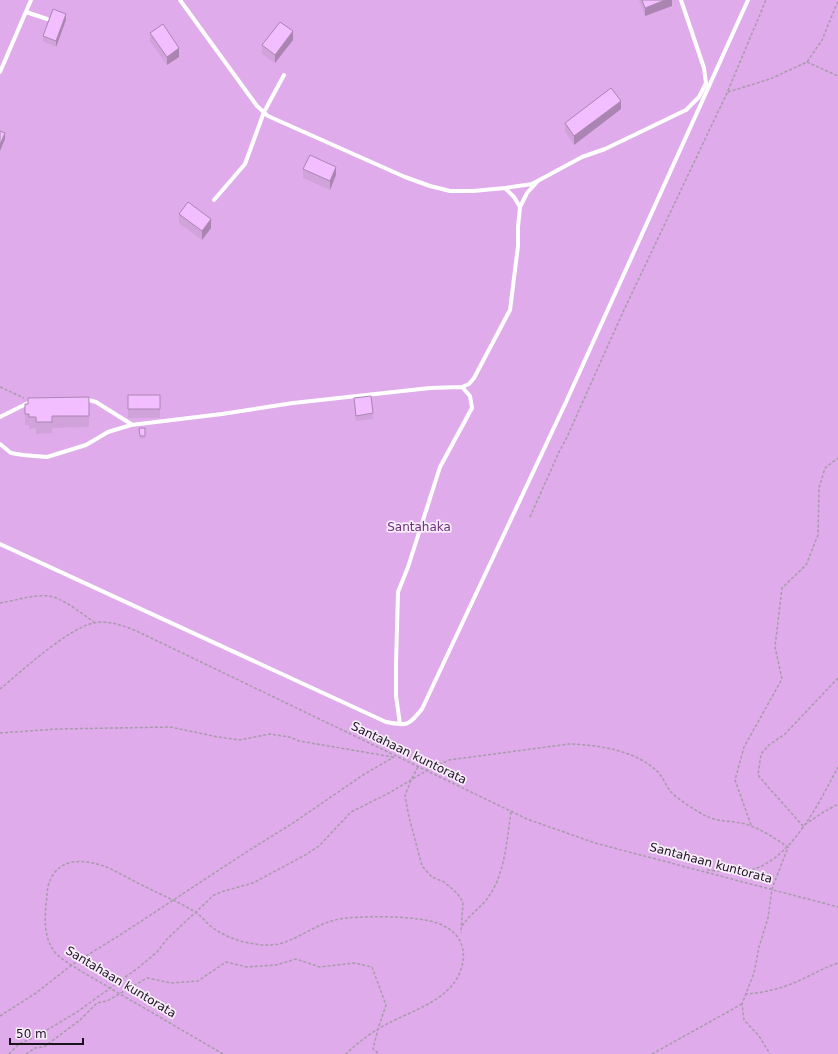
<svg xmlns="http://www.w3.org/2000/svg" width="838" height="1054" font-family="'DejaVu Sans',sans-serif">
	<style>
		.forest { fill: #dfabeb }
		.lines { fill: none; stroke-linecap: round; stroke-linejoin: round }
		.path { stroke: #a69ba9; stroke-width: 1.5; stroke-dasharray: 3 2; stroke-linecap: butt }
		.lane { stroke: #fff; stroke-width: 4 }
		.wall { fill: #d1a3db }
		.shaded-wall { fill: #aa85b2 }
		.building { fill: #f3beff; stroke: #aa85b2 }
		.labels { text-anchor: middle; dominant-baseline: central; stroke-width: 3.5; stroke-linejoin: round; paint-order: stroke }
		.park-label { font-size: 12px; fill: #6c2f7a; stroke: #f9ecfc }
		.street-label { font-size: 12px; fill: #1b131d; stroke: #f9ecfc }
	</style>
	<rect width="100%" height="100%" fill="#f9ecfc"/>
	<path class="forest" d="M0,0H838V1054H0Z"/>
	<g class="lines">
		<path class="path" d="M807,62L838,76
			M728,92L770,79L807,62L822,40L838,1
			M0,387L24,398
			M530,517L559,452L567,437L623,312L727,93L766,0
			M0,603C15,601 33,594 49,596C63,598 82,614 94,622
			M838,678L785,734L769,745L761,754L758,775L769,788L803,826L822,813L838,804
			M0,689C22,671 68,628 94,623C111,619 132,629 147,636L527,819L595,843L838,907
			M0,733L58,729L170,727L218,737L240,740L270,734L289,737L299,741L393,757
			M418,767L411,780L405,796L409,817L422,866L432,877L444,882L457,893L463,902L461,933
			M751,825L735,780L744,747L782,679L775,647L782,588L806,565L818,535L819,488L825,468L838,458
			M707,870C720,871 737,873 750,870C791,861 820,801 838,767
			M462,926C470,914 482,907 489,896C505,874 507,838 511,812
			M745,994C762,993 780,989 796,982C810,976 823,968 838,963
			M0,1016L36,993L73,964L120,935L248,851L293,823L363,775L394,757
			M9,1054L19,1044L37,1036L77,1012L138,968L157,952L167,939L214,895L224,891L253,883L307,854L319,846L351,812L389,793L426,771L449,760L569,744C599,745 635,750 658,772C663,777 666,786 671,792C679,800 696,811 706,816C720,823 737,820 751,826C764,831 776,839 788,847L772,889L768,918L759,947L754,973L742,1004L744,1020L759,1036L770,1054
			M26,1054L35,1048L44,1047L80,1020L97,1003L107,1001L147,978L171,983L198,981L226,962L247,967L276,965L296,959L320,967L354,963L372,967L386,1005L378,1029L373,1049L379,1054
			M223,1054L79,970C69,963 56,957 51,946C44,934 45,917 46,904C47,898 47,892 48,886C57,855 86,859 109,868C123,875 137,883 152,890C166,897 181,903 195,912C202,916 206,923 213,928C223,935 237,941 249,943C259,945 269,946 279,944C298,939 315,925 335,920C356,915 423,915 442,925C452,930 459,936 462,946C466,957 461,974 454,983C438,1004 409,1012 387,1024C372,1032 358,1042 346,1054
			M652,1054L742,1004"/>
		<path class="lane" d="M180,0L257,106L268,116L405,177L430,186L450,191H473L505,188L532,184L582,157L605,149L686,110L699,97L706,83L704,68L681,0
			M26,12L47,19
			M0,72L31,0
			M214,200L245,164L264,112L284,75
			M520,207L527,193L537,182
			M462,387L469,384L474,378L510,310L518,246V227L520,207L514,197L505,188
			M85,399L96,402L131,424
			M0,417L32,401
			M0,444L11,453L23,455L47,457L86,445L108,432L131,425L222,414L293,403L430,388L462,387L470,396L472,408L440,467L408,567L398,592L396,664V696L400,724
			M0,544L386,722C408,726 408,726 422,709L566,402L748,0"/>
	</g>
	<path class="wall" d="M639,0H672V6L645,16Z
		M66,20L56,47L43,41V36Z
		M150,33L179,57L167,65L150,41Z
		M293,40L275,63L262,54V45Z
		M621,109L574,145L565,132V123Z
		M303,169L336,175L330,190L303,178Z
		M179,214L211,228L202,240L179,223Z
		M128,395H160V418H128Z
		M89,397V427L52,428V433L36,434V428L29,429V425H25V404Z
		M354,398L373,413V419L356,421L354,404Z
		M139,428H145V438L140,439Z"/>
	<path class="shaded-wall" d="M665,0H672V6L645,16V8Z
		M66,14V20L56,47V41Z
		M293,31V40L275,63V55Z
		M179,48V57L167,65V57Z
		M621,101V109L574,145V136Z
		M5,133V139L0,151V145Z
		M336,167V175L330,190V181Z
		M211,219V228L202,240V231Z"/>
	<path class="building" d="M642,0H665L645,8Z
		M53,9L66,14L56,41L43,36Z
		M280,22L293,31L275,55L262,45Z
		M163,24L179,48L167,57L150,33Z
		M611,88L621,101L574,136L565,123Z
		M0,131L5,133L0,145Z
		M310,155L336,167L330,181L303,169Z
		M188,202L211,219L202,231L179,214Z
		M128,395H160V409H128Z
		M371,396L373,413L356,416L354,398Z
		M89,397V416H52V422H36V417H29V414H25V404H28V398Z
		M139,428H145V436H140Z"/>
	<g class="labels">
		<g class="park-label">
			<text x="419" y="527">Santahaka</text>
		</g>
		<g class="street-label">
			<text transform="translate(409 753) rotate(26)">Santahaan kuntorata</text>
			<text transform="translate(711 863) rotate(15)">Santahaan kuntorata</text>
			<text transform="translate(121 982) rotate(31)">Santahaan kuntorata</text>
		</g>
	</g>
	<path d="M10 1038v6h73v-6" fill="none" stroke="#1b131d" stroke-width="2"/>
	<text x="16" y="1038" font-size="12" fill="#1b131d" stroke="#f9ecfc" stroke-width="3" paint-order="stroke">50 m</text>
</svg>
